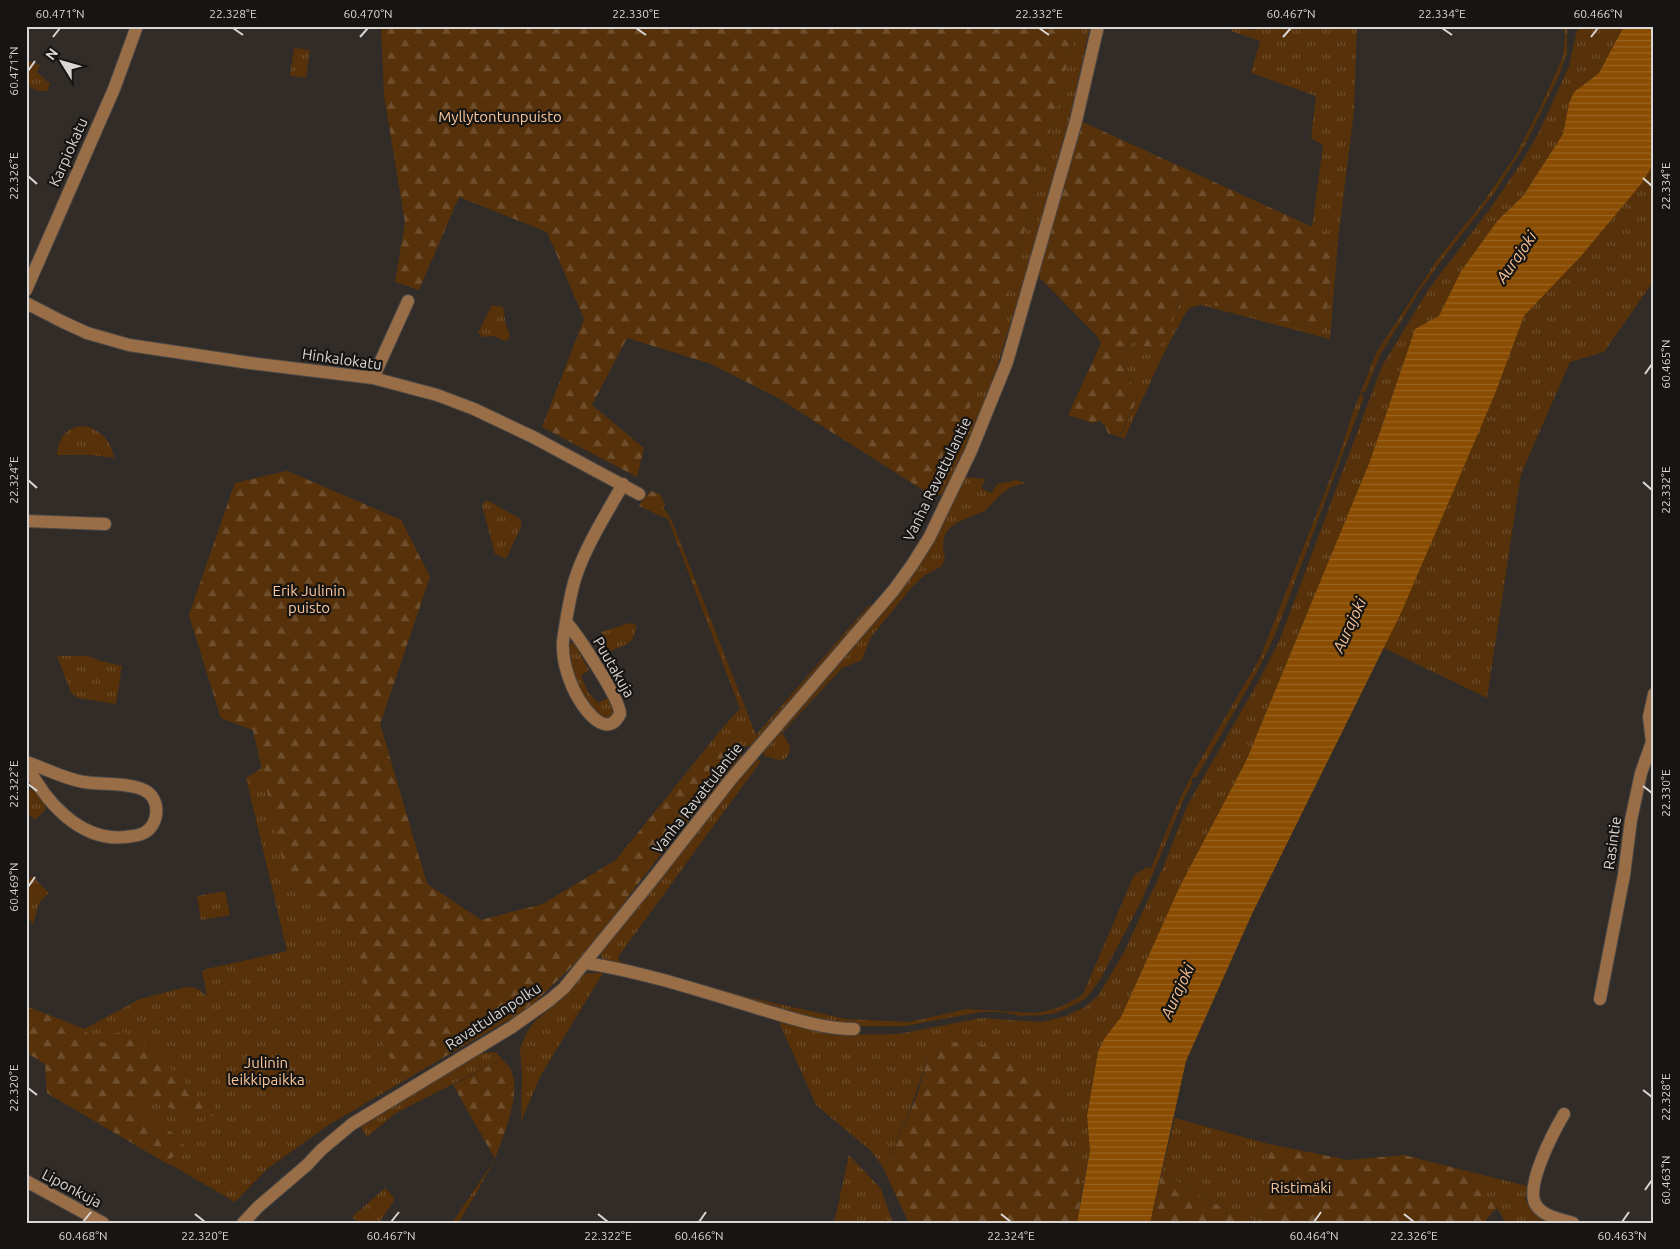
<svg xmlns="http://www.w3.org/2000/svg" width="1680" height="1249" font-family="Ubuntu,sans-serif">
	<style>
		.grass { fill: url(#grass-tufts) }
		.forest { fill: url(#forest-firs) }
		.water { fill: url(#water-rules) }
		.lines { fill: none; stroke-linecap: round; stroke-linejoin: round }
		.minor-casing { stroke: #4c4744; stroke-width: 14 }
		.minor { stroke: #996e47; stroke-width: 12 }
		.ticks { fill: none; stroke: #dad6d4; stroke-width: 2 }
		.labels { text-anchor: middle; dominant-baseline: central; stroke-width: 4.5; stroke-linejoin: round; paint-order: stroke }
		.park-label { font-size: 15px; fill: #fcc79a; stroke: #171513 }
		.street-label { font-size: 15px; fill: #dad6d4; stroke: #171513 }
		.water-label { font-size: 16px; font-style: italic; fill: #f7c295; stroke: #171513 }
		.neatline { fill: none; stroke: #dad6d4; stroke-width: 2 }
		.ticks-label { font-size: 12px; text-anchor: middle; fill: #dad6d4 }
	</style>
	<defs>
		<pattern id="grass-tufts" width="24" height="20" patternUnits="userSpaceOnUse" patternTransform="scale(1.25)"><rect width="24" height="20" fill="#563109"/><path d="M3 7l-1-3M5 7V3M7 7l1-3M15 17l-1-3M17 17v-4M19 17l1-3" fill="none" stroke="#6e4e2c"/></pattern>
		<pattern id="forest-firs" width="22" height="20" patternUnits="userSpaceOnUse" patternTransform="scale(1.25)"><rect width="22" height="20" fill="#563109"/><path d="M5 1l3.5 6h-7zM16 11l3.5 6h-7z" fill="#6e4e2c"/></pattern>
		<pattern id="water-rules" width="6" height="5" patternUnits="userSpaceOnUse" patternTransform="scale(1.25)"><rect width="6" height="5" fill="#894c00"/><path d="M0 2.5h6" fill="none" stroke="#996524"/></pattern>
	</defs>
	<rect width="100%" height="100%" fill="#312c28"/>
	<path class="grass" d="M1077,26H1090L1070,117L1028,268L989,392L949,486L944,493L952,454L999,331Z
		M1233,26C1241,26 1249,32 1257,29V27L1255,26H1357L1354,111L1338,240L1330,339L1201,305L1191,307L1186,312L1163,355L1124,439L1120,437L1138,398L1128,376L1125,352L1133,341L1156,352L1178,306L1179,296L1182,295L1188,299L1326,331L1332,237L1312,227L1323,145L1311,138L1316,96L1251,73L1260,41L1231,31Z
		M1563,26H1567V53L1560,73L1525,145L1495,192L1438,265L1419,292L1380,355L1365,392L1362,391L1361,395L1364,397L1275,635L1257,672L1196,778L1193,777L1191,781L1193,782L1185,796L1142,900L1101,978L1088,996L1078,1003L1056,1013L1042,1015L1021,1016L1002,1012H980L905,1026H842L604,961L601,956V953L753,761L757,759L761,761L618,957L620,962L748,997L846,1019L909,1022L967,1009L1034,1013C1052,1011 1068,1005 1083,994L1134,875L1147,867L1151,868L1180,798L1196,767L1260,658L1339,456L1353,412L1376,353L1437,260L1484,201L1514,158L1541,106L1563,57L1565,36Z
		M1578,26H1624L1599,73L1574,92L1569,103L1563,134L1523,196L1498,220L1461,271L1439,317L1415,329L1370,461L1246,761L1180,886L1121,1017L1104,1039L1098,1052L1087,1116L1090,1151L1082,1191L1060,1103L929,1054L911,1107L884,1170L881,1164L870,1150L816,1105L779,1022L832,1035L899,1034L981,1018L1042,1022L1066,1016L1085,1007L1098,996L1124,952L1163,868L1187,806L1262,675L1280,639L1382,366L1428,290L1492,206L1523,160L1539,132L1569,66Z
		M294,48L310,50L306,78L290,76Z
		M26,60L40,65L37,72L50,84L47,91C24,92 26,78 26,60Z
		M1654,163L1653,282L1604,352L1570,362L1521,474L1487,698L1384,648L1495,394L1524,316L1582,255L1642,183Z
		M492,305L503,307L506,326L510,335L508,340L504,341L494,336L483,337L478,333Z
		M85,426C102,431 111,441 114,458L92,455H57C57,445 62,432 73,428C76,426 82,427 85,426Z
		M287,471L401,520L430,577L380,724L427,884L481,920L543,904L616,860L724,726L740,709L668,519L672,521L756,735L870,604L872,608L751,746L740,747L738,751L742,756L653,864L585,954L429,1066L327,1126L267,1169L235,1202L47,1093L45,1064L26,1052V1006L84,1029L140,999L186,987L196,988L207,996L202,972L206,969L287,951L246,778L262,768L253,730L221,718L189,615L235,483Z
		M966,477L986,479L981,488L991,493L997,484L1016,480L1026,483L1011,487L1000,495L985,511L956,523L948,530L944,536L943,551L945,558L942,566L925,575L912,587L871,637L862,660L842,668L782,733C788,743 795,749 785,759L779,760L764,756L763,749L942,522Z
		M487,500L520,519L522,525L506,559L495,554L482,505Z
		M630,623L636,625C636,645 623,645 608,652L601,632Z
		M571,643H574L589,670L581,676L588,692L598,703L608,698L612,705L613,713L610,718C605,717 600,716 595,712C581,701 562,660 571,643Z
		M57,656H88L101,661L122,666L116,704L78,698L71,693Z
		M35,789L46,803L45,810L36,819L33,818L28,813L26,815V810L28,808L26,806V790Z
		M32,876L49,893L39,903L33,925L26,912V882Z
		M225,891L230,915L201,920L197,896Z
		M588,973H603L541,1075L521,1121L522,1073L520,1049L527,1032L537,1019L561,1000L581,976Z
		M496,1052L502,1059L396,1113L367,1137L360,1126L470,1057L482,1053Z
		M1175,1118L1269,1144L1265,1190L1259,1222L1209,1201L1162,1172Z
		M849,1155L881,1189L893,1223H834Z
		M495,1159L477,1192L458,1223H452Z
		M1483,1175L1527,1186L1525,1200L1544,1219L1541,1223H1506L1497,1208L1486,1195L1484,1190Z
		M385,1188L395,1199L379,1223H359L352,1217Z"/>
	<path class="forest" d="M381,26H1077L999,331L952,454L944,493L934,497L778,398L711,364L627,338L592,405L644,448L637,477L542,427L584,319L547,232L459,197L419,290L395,282L405,223L384,95Z
		M1083,122L1332,236L1326,331L1187,299L1182,295L1179,296C1177,316 1167,335 1156,352L1133,341L1125,352L1128,376L1138,398L1119,437L1108,433L1105,426L1100,421L1092,423L1068,415L1101,343L1097,336L1038,276Z
		M287,471L401,520L430,577L380,724L427,884L481,920L543,904L616,860L708,747L719,749L726,761V775L653,864L585,954L528,1009L401,1082L374,1022L362,973L357,930L309,886L288,885L253,730L221,718L189,615L235,483Z
		M651,491L660,494L665,505L663,507L672,521L639,506L643,499Z
		M26,1006L84,1029L94,1041L106,1043L112,1034L123,1032L155,1049L167,1059L171,1069C184,1076 184,1081 187,1094L212,1101L218,1115C212,1116 204,1118 198,1117C183,1115 145,1095 134,1098L137,1114C155,1124 179,1130 186,1151L178,1156L172,1157L169,1165L47,1093L45,1064L26,1052Z
		M944,1041L1003,1047L1060,1103L1082,1191L1077,1223H909L884,1170L916,1098L929,1054Z
		M502,1059C504,1062 508,1065 510,1068C523,1092 503,1136 495,1159L453,1085Z
		M1269,1144L1348,1160L1404,1155L1483,1175C1484,1192 1486,1195 1497,1208L1483,1223H1150L1162,1172L1209,1201L1259,1222L1265,1190Z"/>
	<path class="water" d="M1624,26H1654V163L1642,183L1582,255L1524,316L1495,394L1401,613L1252,914L1186,1061L1150,1223H1077L1090,1151L1087,1116L1098,1052L1104,1039L1121,1017L1180,886L1246,761L1370,461L1415,329L1439,316L1461,271L1498,220L1523,196L1563,134L1569,103L1574,92L1599,73Z"/>
	<g class="lines">
		<defs>
			<path id="minor" d="M26,290L114,89L137,26
				M26,303L63,322L87,333L129,345L250,363L373,378L437,395L474,409L533,437L639,494
				M373,378L408,301
				M26,521L105,524
				M567,623C578,636 621,700 620,714C605,744 578,701 572,686C566,672 562,655 563,641C566,620 570,592 577,573C588,542 607,513 623,484
				M26,762C45,768 64,779 84,782C101,785 128,782 144,790C161,798 160,824 144,833C138,836 132,836 125,837C80,842 43,800 26,762Z
				M586,963C643,972 701,991 757,1008C788,1017 821,1029 854,1029
				M1600,999L1624,875L1631,820L1641,773L1652,742L1649,717L1654,694
				M1564,1114C1554,1131 1524,1187 1536,1205C1544,1217 1560,1219 1573,1223
				M26,1181L103,1223
				M243,1223L258,1207L307,1165L321,1150L352,1124L512,1027L550,1000L564,988L652,880L732,778L893,591L912,565L929,538L971,451L1007,362L1076,121L1098,26"/>
		</defs>
		<use href="#minor" class="minor-casing"/>
		<use href="#minor" class="minor"/>
	</g>
	<path class="ticks" d="M233,28L243,35M636,28L646,35M1039,28L1049,35M1442,28L1452,35M53,37L60,28M360,37L368,28M1283,37L1291,28M1591,37L1598,28M28,71L35,61M28,176L37,184M1643,178L1652,186M1645,374L1652,364M28,480L37,488M1643,482L1652,490M28,784L37,791M1643,786L1652,793M28,887L35,877M28,1088L37,1095M1643,1090L1652,1097M1645,1190L1652,1180M195,1214L205,1222M598,1214L608,1222M1001,1214L1011,1222M1404,1214L1414,1222M83,1222L91,1212M391,1222L399,1212M699,1222L706,1212M1314,1222L1321,1212M1622,1222L1629,1212"/>
	<g class="labels">
		<g class="park-label">
			<text x="500" y="116">Myllytontunpuisto</text>
			<text x="309" y="590">Erik Julinin<tspan x="309" dy="17">puisto</tspan></text>
			<text x="266" y="1062">Julinin<tspan x="266" dy="17">leikkipaikka</tspan></text>
			<text x="1301" y="1187">Ristimäki</text>
		</g>
		<g class="street-label">
			<text transform="translate(68 152) rotate(-66)">Karpiokatu</text>
			<text transform="translate(342 359) rotate(8)">Hinkalokatu</text>
			<text transform="translate(937 479) rotate(-64)">Vanha Ravattulantie</text>
			<text transform="translate(614 667) rotate(60)">Puutakuja</text>
			<text transform="translate(697 798) rotate(-52)">Vanha Ravattulantie</text>
			<text transform="translate(1612 843) rotate(-82)">Rasintie</text>
			<text transform="translate(493 1016) rotate(-33)">Ravattulanpolku</text>
			<text transform="translate(72 1188) rotate(28)">Liponkuja</text>
		</g>
		<g class="water-label">
			<text transform="translate(1516 257) rotate(-55)">Aurajoki</text>
			<text transform="translate(1349 625) rotate(-65)">Aurajoki</text>
			<text transform="translate(1177 991) rotate(-65)">Aurajoki</text>
		</g>
	</g>
	<rect width="1680" height="1249" fill="none" stroke="#171513" stroke-width="55"/>
	<g transform="translate(62 62) rotate(307)" stroke="#171513" stroke-width="4" paint-order="stroke">
	<path d="M0-4L9 19L0 12L-9 19Z" fill="#dad6d4"/>
	<text y="-8" font-size="14" font-weight="bold" text-anchor="middle" fill="#dad6d4">N</text>
	</g>
	<rect x="28" y="28" width="1624" height="1194" class="neatline"/>
	<g class="ticks-label">
		<text x="60" y="18">60.471°N</text>
		<text x="233" y="18">22.328°E</text>
		<text x="368" y="18">60.470°N</text>
		<text x="636" y="18">22.330°E</text>
		<text x="1039" y="18">22.332°E</text>
		<text x="1291" y="18">60.467°N</text>
		<text x="1442" y="18">22.334°E</text>
		<text x="1598" y="18">60.466°N</text>
		<text transform="translate(14 71) rotate(-90)" y="4">60.471°N</text>
		<text transform="translate(14 176) rotate(-90)" y="4">22.326°E</text>
		<text transform="translate(1666 186) rotate(-90)" y="4">22.334°E</text>
		<text transform="translate(1666 364) rotate(-90)" y="4">60.465°N</text>
		<text transform="translate(14 480) rotate(-90)" y="4">22.324°E</text>
		<text transform="translate(1666 490) rotate(-90)" y="4">22.332°E</text>
		<text transform="translate(14 784) rotate(-90)" y="4">22.322°E</text>
		<text transform="translate(1666 793) rotate(-90)" y="4">22.330°E</text>
		<text transform="translate(14 887) rotate(-90)" y="4">60.469°N</text>
		<text transform="translate(14 1088) rotate(-90)" y="4">22.320°E</text>
		<text transform="translate(1666 1097) rotate(-90)" y="4">22.328°E</text>
		<text transform="translate(1666 1180) rotate(-90)" y="4">60.463°N</text>
		<text x="83" y="1240">60.468°N</text>
		<text x="205" y="1240">22.320°E</text>
		<text x="391" y="1240">60.467°N</text>
		<text x="608" y="1240">22.322°E</text>
		<text x="699" y="1240">60.466°N</text>
		<text x="1011" y="1240">22.324°E</text>
		<text x="1314" y="1240">60.464°N</text>
		<text x="1414" y="1240">22.326°E</text>
		<text x="1622" y="1240">60.463°N</text>
	</g>
</svg>
